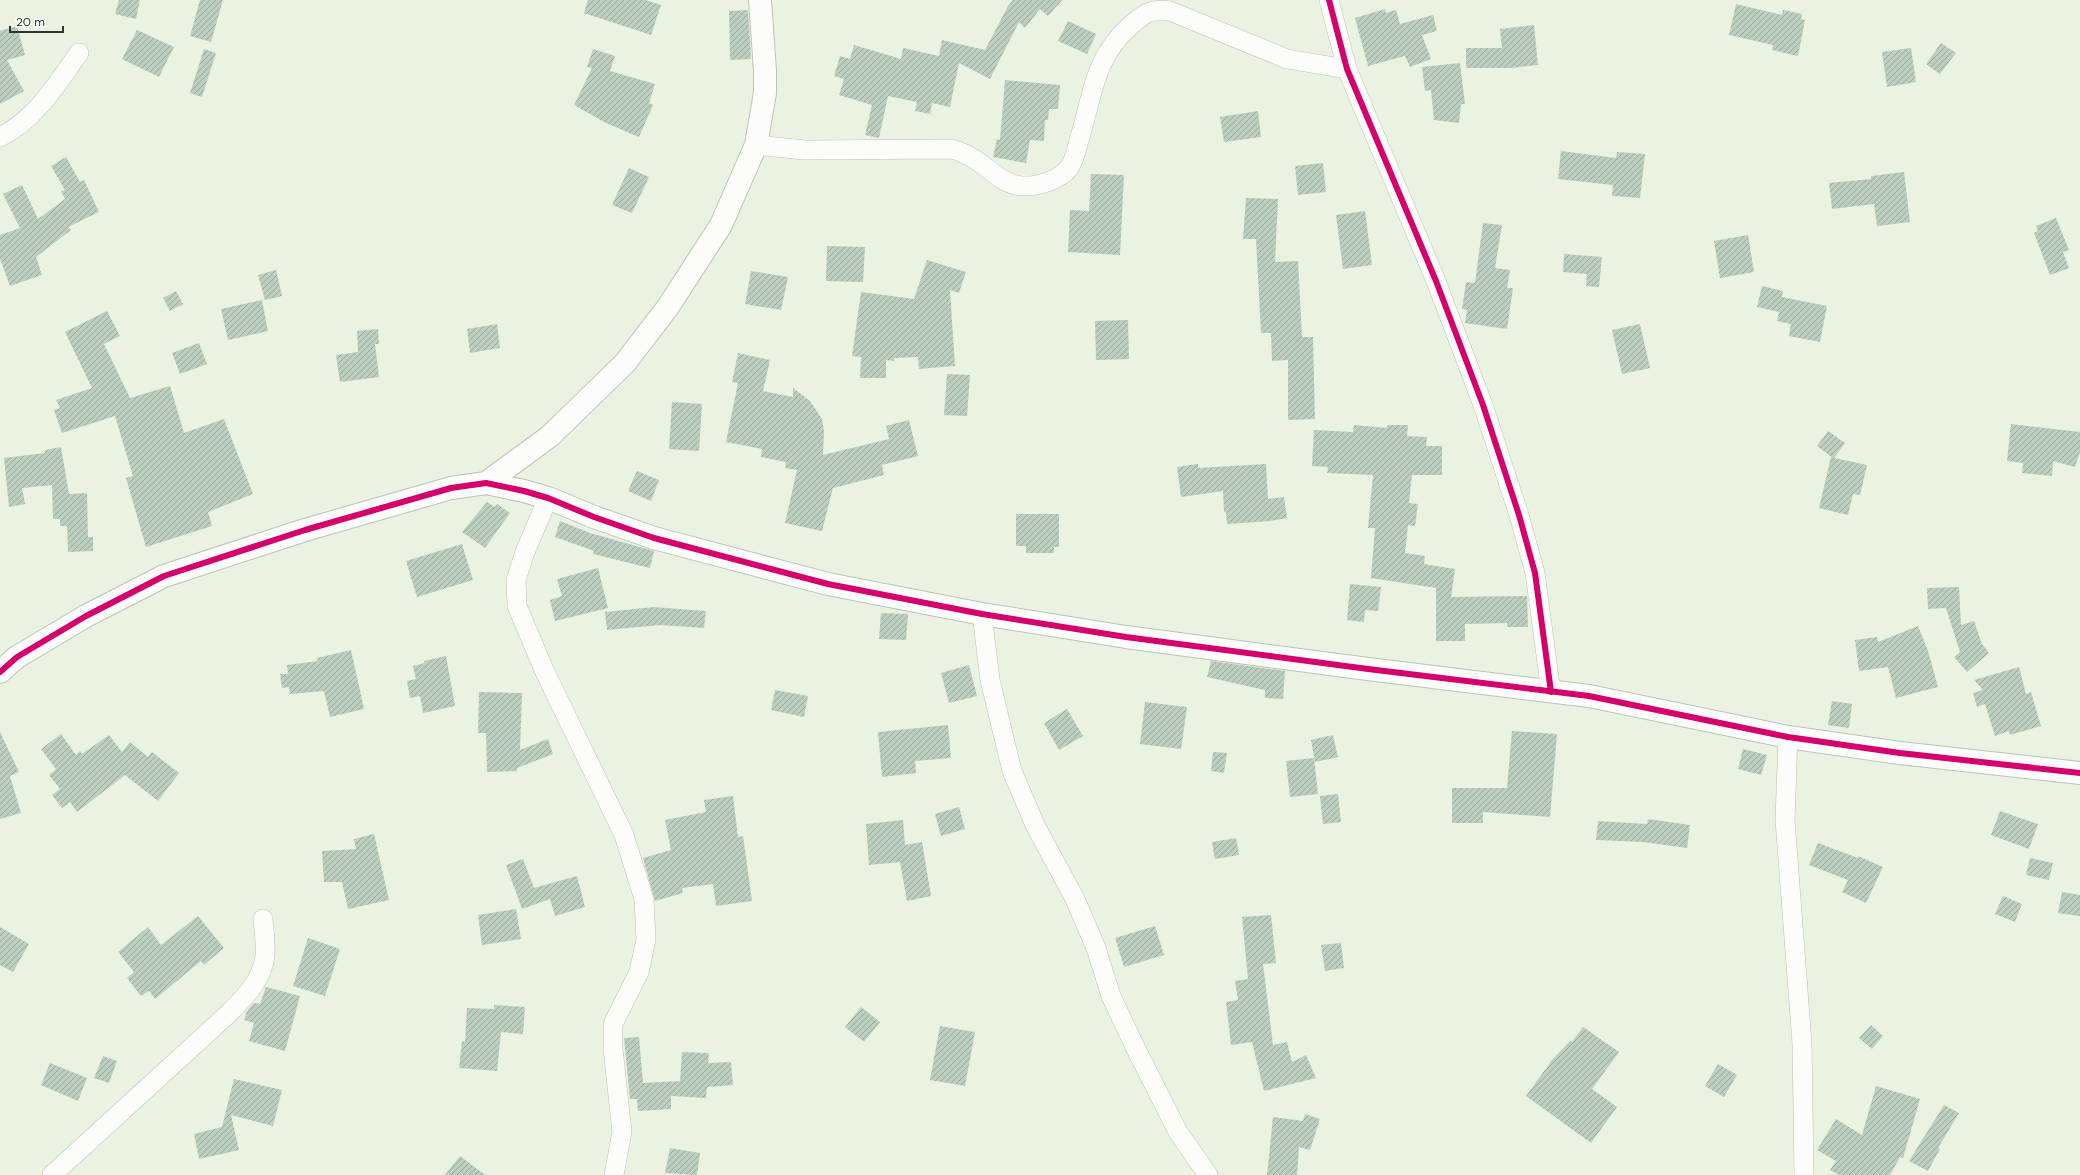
<svg xmlns="http://www.w3.org/2000/svg" width="2080" height="1175" font-family="'DM Sans',sans-serif">
	<style>
		.building { fill: url(#building-hatch) }
		.lines { fill: none; stroke-linecap: round; stroke-linejoin: round }
		.street-casing { stroke: #bcc3b6; stroke-width: 20 }
		.secondary-casing { stroke: #bcc3b6; stroke-width: 24 }
		.street { stroke: #fcfdfb; stroke-width: 19 }
		.secondary { stroke: #fcfdfb; stroke-width: 22 }
		.cycleway-casing { stroke: #fff; stroke-width: 8 }
		.cycleway { stroke: #d6006c; stroke-width: 6 }
	</style>
	<defs>
		<pattern id="building-hatch" width="6" height="6" patternUnits="userSpaceOnUse"><rect width="6" height="6" fill="#bccec0"/><path d="M-1 1l2-2M0 6l6-6M5 7l2-2" fill="none" stroke="#99a89c"/></pattern>
	</defs>
	<rect width="100%" height="100%" fill="#eaf2e2"/>
	<path class="building" d="M119,0H140L136,19L115,14Z
		M200,0H223L211,42L190,36Z
		M588,0H646L661,5L651,35L584,13Z
		M1013,0H1062L1048,16L1040,9L1025,28L1019,22L990,79L959,63L950,107L932,103L930,114L915,111L917,102L888,96L879,138L865,135L872,105L839,95L844,79L834,76L840,56L850,59L854,45L901,59L903,48L939,56L942,40L985,50L1008,6Z
		M1736,4L1782,15L1783,10L1802,14L1801,19L1805,20L1798,56L1772,50L1773,45L1729,35Z
		M1385,9L1386,13L1396,10L1400,24L1433,15L1437,31L1422,35L1431,59L1410,67L1405,56L1368,66L1355,18Z
		M748,10L751,59L730,60L729,11Z
		M1068,21L1096,34L1087,54L1058,41Z
		M1534,25L1538,65L1511,68H1466V48H1502L1500,29Z
		M17,26L25,55L7,60L24,91L0,104V31Z
		M137,30L174,47L159,77L122,59Z
		M1941,43L1956,53L1940,74L1926,64Z
		M1911,48L1916,82L1887,87L1882,52Z
		M204,49L216,53L202,97L190,93Z
		M593,49L615,56L610,71L655,84L649,103L653,105L639,137L606,123L574,105L592,68L587,67Z
		M1460,63L1465,104H1461L1459,123L1434,120L1431,90L1425,91L1422,67Z
		M1005,80L1060,85L1058,109H1049L1048,120H1045L1044,141L1030,140L1026,163L993,157L997,139L1000,140Z
		M1258,111L1261,137L1224,142L1220,117Z
		M1561,151L1616,158L1617,152L1645,154L1640,198L1612,196L1613,185L1558,179Z
		M66,157L80,182L84,180L99,212L68,227L71,230L36,257L42,275L10,286L0,259V235L20,228L3,194L22,185L38,219L65,199L61,191L65,190L51,166Z
		M1323,163L1326,192L1298,195L1295,166Z
		M629,168L649,177L632,213L612,205Z
		M1904,172L1910,222L1877,226L1874,204L1832,209L1829,183L1871,179V176Z
		M1091,174L1124,175L1120,255L1068,252L1070,210L1089,211Z
		M1246,198L1278,199L1275,262L1298,261L1302,337H1313L1315,419L1288,420V360L1272,361L1271,333H1261L1256,239H1243Z
		M1365,211L1372,265L1343,269L1336,215Z
		M2056,218L2069,250L2063,252L2069,268L2050,275L2034,233L2038,231L2036,226Z
		M1483,223L1502,225L1495,268L1510,270L1507,288H1513L1507,329L1465,323L1467,310L1462,309L1466,282L1475,283Z
		M1748,235L1754,272L1720,278L1714,241Z
		M827,246L865,247L863,282L826,281Z
		M1564,254L1602,257L1599,287L1586,286L1587,274L1563,272Z
		M927,260L966,272L959,293L950,290L955,366L919,369L918,357L894,358V361L886,360V378H860L861,357L852,356L861,292L914,299Z
		M276,270L282,296L265,300L258,275Z
		M751,271L788,277L781,310L745,304Z
		M1762,286L1783,291L1782,297L1827,306L1820,342L1789,336L1791,324L1777,321L1779,312L1757,307Z
		M176,291L183,304L170,311L163,298Z
		M262,300L268,331L228,340L221,309Z
		M107,311L120,336L104,344L130,398L170,386L184,433L224,419L253,494L208,512L212,526L146,547L126,478L133,476L115,416L62,433L54,410L60,408L56,400L92,388L65,332Z
		M1128,320L1129,359L1096,360L1095,321Z
		M497,324L500,348L470,353L467,329Z
		M1640,324L1650,368L1622,374L1612,330Z
		M378,329L379,344H375L379,377L340,382L336,355L358,352L357,331Z
		M199,343L207,364L180,374L172,353Z
		M738,353L770,360L763,391L793,397V388L810,401L822,419L824,431L823,455L889,439L886,426L909,420L918,456L882,465L884,475L833,488L822,531L785,523L797,470L785,468L786,462L761,457L762,449L726,442L738,383L732,382Z
		M947,374L970,375L967,416L944,415Z
		M672,402L702,404L699,451L669,449Z
		M2011,424L2080,432V452L2075,467L2053,461L2052,476L2022,473L2023,463L2007,461Z
		M1354,425L1387,428V425H1408L1407,436L1427,437L1426,446H1442V475H1412L1409,503L1418,504L1415,526L1408,525L1405,553L1425,556L1424,564L1455,569L1451,597L1527,596L1528,627H1507V623L1465,624V641H1436V588L1371,578L1375,528H1368L1373,475L1327,473L1328,467L1312,466L1314,430L1353,432Z
		M1828,431L1845,443L1834,458L1867,465L1860,495L1853,494L1848,515L1819,508L1831,457L1833,458L1817,446Z
		M61,447L69,494L87,493L88,537H93V551L68,552L67,526H60V519H53L52,485L22,488L25,504L9,507L4,458L45,453V450Z
		M1198,464V468L1266,464L1268,499L1284,497L1287,518L1270,521L1227,524L1226,512H1224L1223,491L1181,497L1177,467Z
		M637,471L659,480L651,501L628,491Z
		M487,502L495,507L497,504L510,513L485,548L462,532Z
		M1016,514H1059V547H1054V553H1026V546H1016Z
		M560,521L590,533L654,551L650,568L593,554L594,551L555,537Z
		M462,544L473,580L417,597L406,561Z
		M598,568L608,608L555,621L550,600L562,596L557,579Z
		M1350,584L1381,587L1378,611L1365,610L1364,622L1347,620Z
		M1959,587L1961,625L1974,621L1982,644L1989,653L1967,672L1954,657L1960,652L1946,608L1928,609L1927,588Z
		M654,607L706,611L704,628L660,625L607,630L605,612Z
		M881,613L908,614L906,640L879,639Z
		M1918,626L1928,651L1938,687L1896,698L1888,667L1859,671L1855,640L1877,637L1878,642Z
		M351,650L364,709L330,717L324,691L290,694L289,687L282,688L280,674H288L287,665L318,661L317,658Z
		M446,656L455,706L423,713L420,696L410,698L407,681L416,679L413,666L425,663L424,661Z
		M1211,661L1285,671L1283,699L1265,698V690L1207,677Z
		M969,665L977,696L949,703L941,673Z
		M2019,667L2026,694L2031,692L2041,726L2010,735L2009,731L1995,736L1985,704L1977,707L1973,693L1983,690L1974,680Z
		M775,690L808,696L804,717L771,710Z
		M479,692L522,693L520,750L548,739L553,754L517,768V771L487,772L486,733H478Z
		M1832,701L1852,704L1849,728L1828,725Z
		M1145,702L1187,707L1181,749L1140,744Z
		M1067,709L1083,736L1059,750L1044,723Z
		M948,725L951,758L915,761L916,773L882,777L878,732Z
		M1512,731L1557,734L1550,817L1483,812V823H1452V788H1507Z
		M0,732L19,772L10,776L21,813L0,819Z
		M61,734L76,755L80,751L82,754L109,735L122,752L130,742L148,757L152,752L179,773L158,801L125,775L77,812L70,802L62,808L52,795L60,789L49,775L56,769L41,749Z
		M1333,735L1338,757L1315,762L1311,740Z
		M1743,749L1767,755L1761,775L1738,769Z
		M1213,752L1227,753L1224,773L1211,771Z
		M1314,758L1318,794L1290,797L1286,761Z
		M1338,794L1341,822L1323,824L1320,796Z
		M733,796L738,837L743,836L752,901L716,906L713,884L682,888L683,893L655,901L643,858L671,850L665,820L706,812L704,800Z
		M959,807L965,829L941,836L935,814Z
		M2000,811L2038,824L2029,849L1991,835Z
		M1648,819L1690,825L1687,848L1643,842L1596,840L1598,821L1647,824Z
		M903,820L905,845L922,842L931,896L907,901L900,862L869,865L866,824Z
		M374,834L389,900L348,909L342,882H324L322,851L356,849L354,839Z
		M1236,838L1239,855L1215,859L1212,842Z
		M1818,843L1858,858V856L1883,867L1866,903L1842,892L1848,880L1809,865Z
		M2030,858L2053,863L2049,880L2026,875Z
		M523,859L534,888L577,876L585,907L555,916L550,899L522,909L506,865Z
		M2062,892L2080,895V916L2058,913Z
		M2003,896L2022,904L2015,922L1995,914Z
		M516,909L521,939L482,945L478,915Z
		M1271,915L1276,963L1263,964L1273,1045L1287,1042L1292,1062L1306,1055L1316,1078L1264,1091L1252,1042L1231,1045L1226,1002L1238,1000L1235,981L1248,979L1242,917Z
		M198,916L224,948L204,965L201,961L155,999L149,991L141,996L127,978L134,972L118,952L148,927L161,945Z
		M1155,926L1164,955L1124,967L1115,938Z
		M0,927L29,944L13,972L0,965Z
		M308,938L340,949L325,996L293,986Z
		M1341,943L1344,968L1325,971L1321,945Z
		M266,987L300,996L285,1051L249,1041L254,1023L244,1020L247,1011L254,1003L260,1004Z
		M494,1005L525,1007L523,1034L501,1032L497,1071L459,1068L462,1041L465,1042L467,1008L494,1009Z
		M861,1007L880,1022L864,1042L845,1027Z
		M1871,1025L1883,1036L1872,1049L1859,1038Z
		M940,1026L975,1032L965,1086L930,1080Z
		M1583,1027L1619,1052L1592,1089L1617,1107L1591,1143L1526,1096L1552,1060L1571,1040L1572,1042Z
		M639,1037L643,1083L680,1081L682,1052L709,1053L708,1063L731,1062L733,1085L707,1087L706,1098L671,1096V1109L638,1111L637,1099H630L624,1038Z
		M103,1056L117,1061L109,1083L94,1078Z
		M50,1063L87,1078L78,1101L41,1085Z
		M1718,1064L1737,1075L1724,1097L1705,1086Z
		M234,1079L282,1090L273,1126L231,1115L239,1150L199,1159L194,1134L222,1127Z
		M1876,1086L1920,1099L1903,1158L1900,1157L1890,1175H1839L1830,1170L1836,1161L1817,1150L1836,1119L1862,1135Z
		M1944,1105L1959,1113L1938,1148L1940,1149L1928,1171L1909,1161Z
		M1305,1114L1320,1119L1310,1150L1299,1147L1297,1175H1267L1273,1117L1303,1121Z
		M670,1148L700,1153L697,1175L665,1173Z
		M460,1156L485,1175H445Z"/>
	<g class="lines">
		<defs>
			<path id="street" d="M1329,0L1347,69L1436,281L1483,405L1519,515L1535,573L1551,692
				M0,137C36,119 56,85 79,53
				M756,145L805,150L951,149C956,150 961,152 965,154C985,162 1000,185 1022,186C1037,187 1060,180 1069,168C1075,160 1077,147 1080,137C1093,94 1094,58 1130,26C1144,14 1150,8 1170,11L1287,59L1347,69
				M548,498L525,552L516,580L517,606L545,672L624,835L644,899L646,940L639,972L613,1024V1049L622,1132L614,1175
				M982,614L990,680L1012,771L1036,827L1075,899L1096,948L1111,996L1136,1049L1178,1132L1208,1175
				M1788,737L1785,820L1802,1043L1804,1175
				M52,1175L227,1015C244,998 262,981 265,956C266,944 264,931 263,919"/>
			<path id="secondary" d="M486,483L550,436L625,363L668,307L721,225L756,145L765,93V71L760,0
				M0,672L17,657L86,616L164,576L305,530L451,488L486,483L524,491L548,498L594,517L654,538L828,584L982,614L1126,637L1368,669L1589,696L1788,737L1900,753L2080,773"/>
		</defs>
		<use href="#street" class="street-casing"/>
		<use href="#secondary" class="secondary-casing"/>
		<use href="#street" class="street"/>
		<use href="#secondary" class="secondary"/>
		<defs>
			<path id="cycleway" d="M1329,0L1347,69L1436,281L1483,405L1519,515L1535,573L1551,692
				M0,672L17,657L86,616L164,576L305,530L451,488L486,483L524,491L548,498L594,517L654,538L828,584L982,614L1126,637L1368,669L1589,696L1788,737L1900,753L2080,773"/>
		</defs>
		<use href="#cycleway" class="cycleway-casing"/>
		<use href="#cycleway" class="cycleway"/>
	</g>
	<path d="M10 26v6h53v-6" fill="none" stroke="#2e3429" stroke-width="2"/>
	<text x="16" y="26" font-size="12" fill="#2e3429" stroke="#ffffff" stroke-width="3" paint-order="stroke">20 m</text>
</svg>
